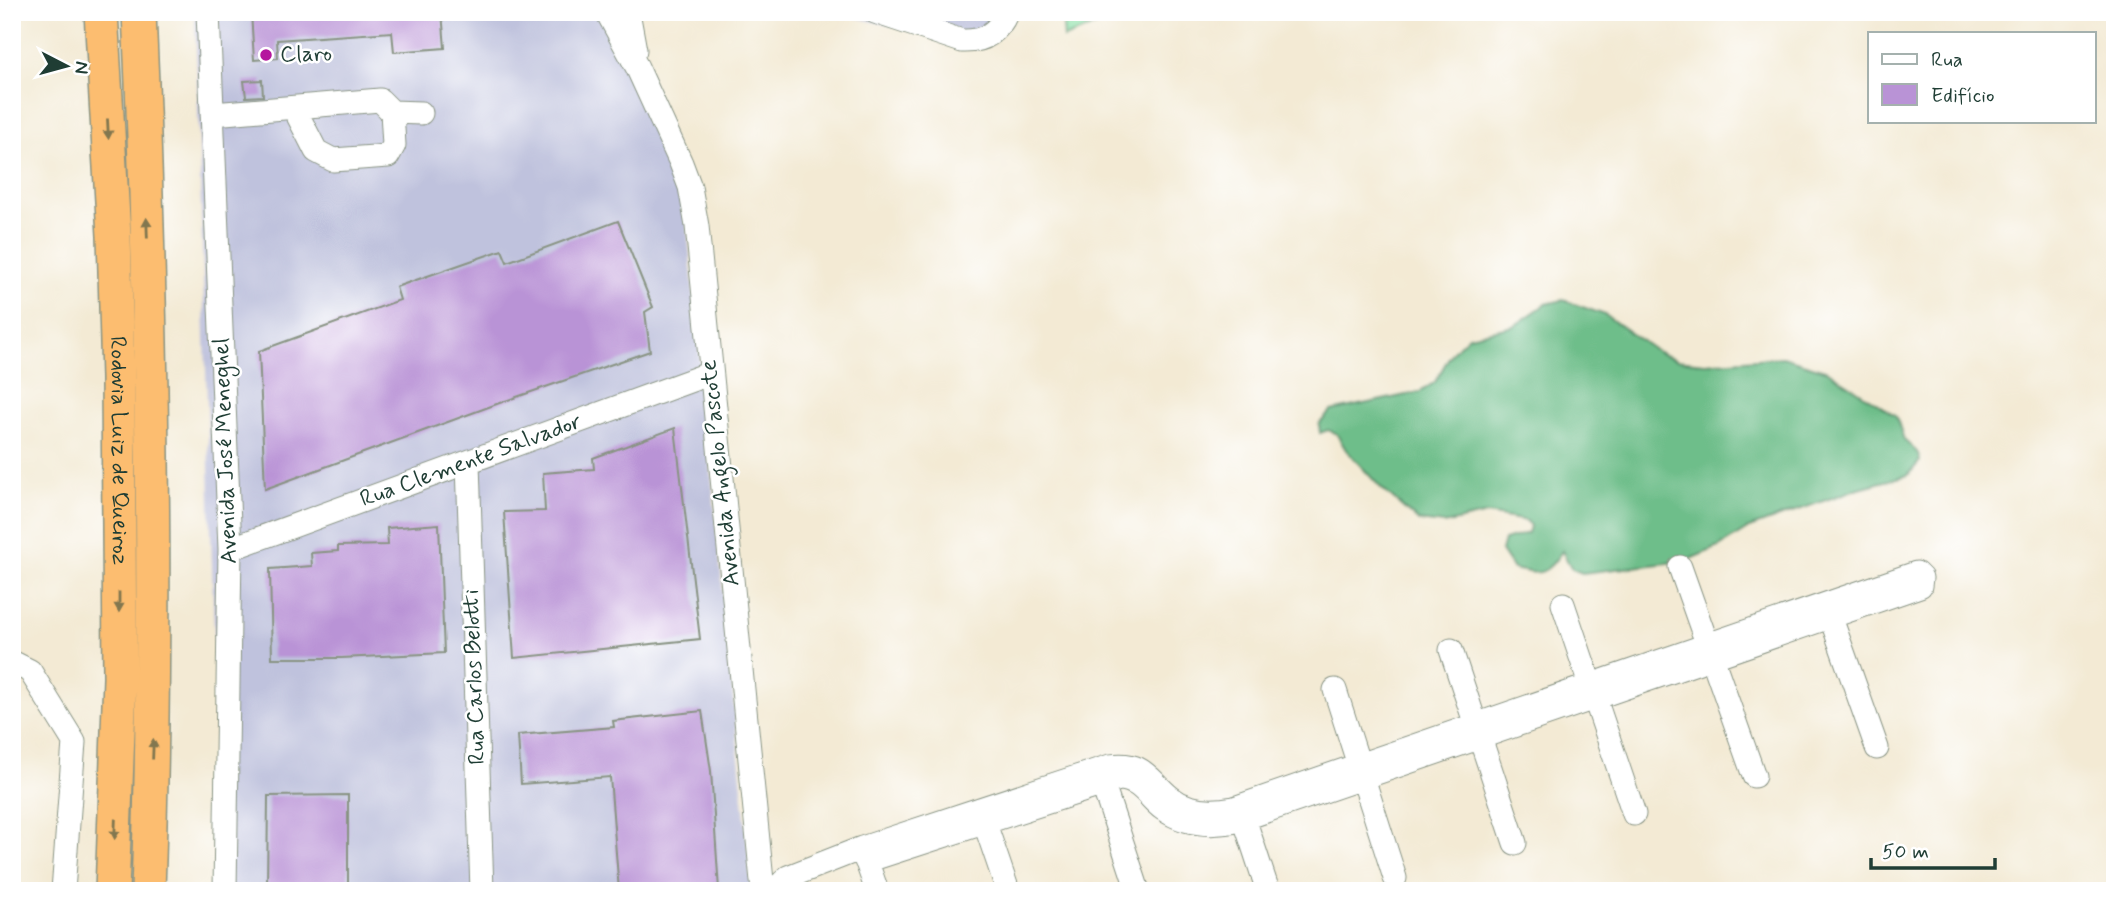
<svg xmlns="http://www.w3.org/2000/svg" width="2127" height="903" font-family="Mynerve,sans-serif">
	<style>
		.industrial { fill: #bfc2dd }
		.green { fill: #88e0a4; stroke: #548e6c; stroke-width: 2 }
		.forest { fill: #6ebe8a; stroke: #467e5f; stroke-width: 2 }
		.building { fill: #b993d6 }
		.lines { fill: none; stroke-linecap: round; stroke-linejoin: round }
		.minor-casing { stroke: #899484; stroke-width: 25 }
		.highway-casing { stroke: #899484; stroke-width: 36 }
		.minor { stroke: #fff; stroke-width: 23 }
		.highway { stroke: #fcbd6f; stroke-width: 33 }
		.oneway { fill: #82774f }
		.poi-dot { fill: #b5179e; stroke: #fff; stroke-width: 2.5 }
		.labels { text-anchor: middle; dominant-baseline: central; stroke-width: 5; stroke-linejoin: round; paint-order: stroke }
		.poi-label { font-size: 23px; fill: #1f3d34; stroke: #fff; text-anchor: start }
		.street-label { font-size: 23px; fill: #1f3d34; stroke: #fff }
	</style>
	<rect width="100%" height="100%" fill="#fff"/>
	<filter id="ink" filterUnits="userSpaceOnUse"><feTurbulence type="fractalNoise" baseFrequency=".0143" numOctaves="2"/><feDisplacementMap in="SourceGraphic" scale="14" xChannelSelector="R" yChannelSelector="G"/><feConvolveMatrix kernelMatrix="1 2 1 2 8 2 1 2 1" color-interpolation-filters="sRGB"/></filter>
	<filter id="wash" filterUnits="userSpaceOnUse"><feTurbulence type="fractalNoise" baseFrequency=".00686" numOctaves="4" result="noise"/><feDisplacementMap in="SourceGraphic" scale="28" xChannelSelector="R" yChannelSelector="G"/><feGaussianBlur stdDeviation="1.57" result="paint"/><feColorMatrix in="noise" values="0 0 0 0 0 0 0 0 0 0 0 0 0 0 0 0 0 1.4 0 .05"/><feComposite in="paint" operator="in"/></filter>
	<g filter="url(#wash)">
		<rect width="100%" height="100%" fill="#f3ead4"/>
		<path class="industrial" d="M195,12H628L681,163L752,891H222Z
			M830,12H996L978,38H946Z"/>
		<path class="green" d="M1062,12H1128L1064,38Z"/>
		<path class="forest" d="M1563,300L1605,315L1659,353L1677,360L1705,363L1783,357L1828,371L1896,416L1904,440L1917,452L1920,461L1908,475L1859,488L1749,528L1719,547L1685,561L1582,573L1572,569L1562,551C1545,576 1541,575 1513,569L1501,551L1504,540L1528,533L1530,526L1527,521L1487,514L1444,524L1418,521L1381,488L1346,450L1336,433L1328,430L1320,433L1319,424L1331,411L1420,392L1435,382L1452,352L1469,336L1514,326L1546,304Z"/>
		<g id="blocks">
			<path class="building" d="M251,12H442L445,48L394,52L392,32L277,40L278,58L254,60Z
				M262,80L263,96L246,97L244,81Z
				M618,221L653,307L645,312L650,351L505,401L265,489L259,351L400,300L396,287L502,250L507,262Z
				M675,428L700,639L514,658L504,512L545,511L543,473L594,469L593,458Z
				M439,524L444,653L341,658H272L270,569L312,566L311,553L338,551V546L388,545L387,528Z
				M702,711L711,771L719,890L619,891L610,777L521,784L518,735L614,727L613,721Z
				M348,795V891H267L268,796Z"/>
		</g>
	</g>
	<g filter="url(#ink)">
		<use href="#blocks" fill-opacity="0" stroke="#899484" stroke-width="2"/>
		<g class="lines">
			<defs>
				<path id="minor" d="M208,12L230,549L225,891
					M607,12L637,67L681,163L690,187L697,226L763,891
					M628,12L635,50
					M875,12L962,41C983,42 998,33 1007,12
					M294,108L316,151L333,160L388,156L394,145L392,112
					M213,114L380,100L392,112L421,113
					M468,463L482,891
					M230,549L711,373
					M1680,567L1754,776
					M1563,604L1634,814
					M1826,604L1877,748
					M1451,650L1515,843
					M12,662L30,671L74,742L63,891
					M1335,690L1395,878
					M1098,770L1138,891
					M1240,806L1268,891
					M980,809L1008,891
					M862,848L877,891
					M774,891L788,877L862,848L1110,766C1144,761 1148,779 1170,797C1188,812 1213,812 1234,808L1916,573L1921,578L1920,586L1237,821C1212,826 1185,825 1163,809C1147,797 1141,780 1119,779L866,861"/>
				<g id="highway">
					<path id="s1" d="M101,12L114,236L118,378L120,678L112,891"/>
					<path d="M139,12C152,305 158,598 148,891"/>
				</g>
			</defs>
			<use href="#minor" class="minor-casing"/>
			<use href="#highway" class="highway-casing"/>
			<use href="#minor" class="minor"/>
			<use href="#highway" class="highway"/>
		</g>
		<defs><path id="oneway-solid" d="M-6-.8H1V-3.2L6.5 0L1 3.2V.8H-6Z" transform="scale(1.75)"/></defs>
		<g class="oneway">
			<use href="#oneway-solid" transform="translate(108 129) rotate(87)"/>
			<use href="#oneway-solid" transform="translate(147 228) rotate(-92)"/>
			<use href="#oneway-solid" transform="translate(119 602) rotate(90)"/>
			<use href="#oneway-solid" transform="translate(153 749) rotate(-88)"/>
			<use href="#oneway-solid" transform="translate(115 829) rotate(92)"/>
		</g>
	</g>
	<circle class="poi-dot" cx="266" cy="55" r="7"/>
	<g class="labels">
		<g class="poi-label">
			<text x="280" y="55">Claro</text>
		</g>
		<g class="street-label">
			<text stroke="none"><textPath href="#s1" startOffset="439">Rodovia Luiz de Queiroz</textPath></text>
			<text transform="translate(226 451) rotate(-92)">Avenida José Meneghel</text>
			<text transform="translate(471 461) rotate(-20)">Rua Clemente Salvador</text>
			<text transform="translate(721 473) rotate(-96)">Avenida Angelo Pascote</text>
			<text transform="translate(475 677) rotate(-92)">Rua Carlos Belotti</text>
		</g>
	</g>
	<rect width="2127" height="903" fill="none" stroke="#fff" stroke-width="42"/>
	<rect x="1868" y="32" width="228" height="91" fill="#ffffff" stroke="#a5b1ae" stroke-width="2"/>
	<rect x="1882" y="54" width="35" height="10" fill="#ffffff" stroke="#a5b1ae" stroke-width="2"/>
	<text x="1931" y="66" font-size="21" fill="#1f3d34">Rua</text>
	<rect x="1882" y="84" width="35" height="21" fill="#b993d6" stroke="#a5b1ae" stroke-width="2"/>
	<text x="1931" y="102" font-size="21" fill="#1f3d34">Edifício</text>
	<g transform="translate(66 66) rotate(96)" stroke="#ffffff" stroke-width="5" paint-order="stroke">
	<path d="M0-5L12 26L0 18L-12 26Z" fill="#1f3d34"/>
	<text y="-10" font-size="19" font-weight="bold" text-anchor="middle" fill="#1f3d34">N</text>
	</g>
	<path d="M1871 858v10h124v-10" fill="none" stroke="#1f3d34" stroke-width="3.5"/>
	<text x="1882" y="858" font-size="21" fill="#1f3d34" stroke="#ffffff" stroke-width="5" paint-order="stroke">50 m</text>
</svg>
